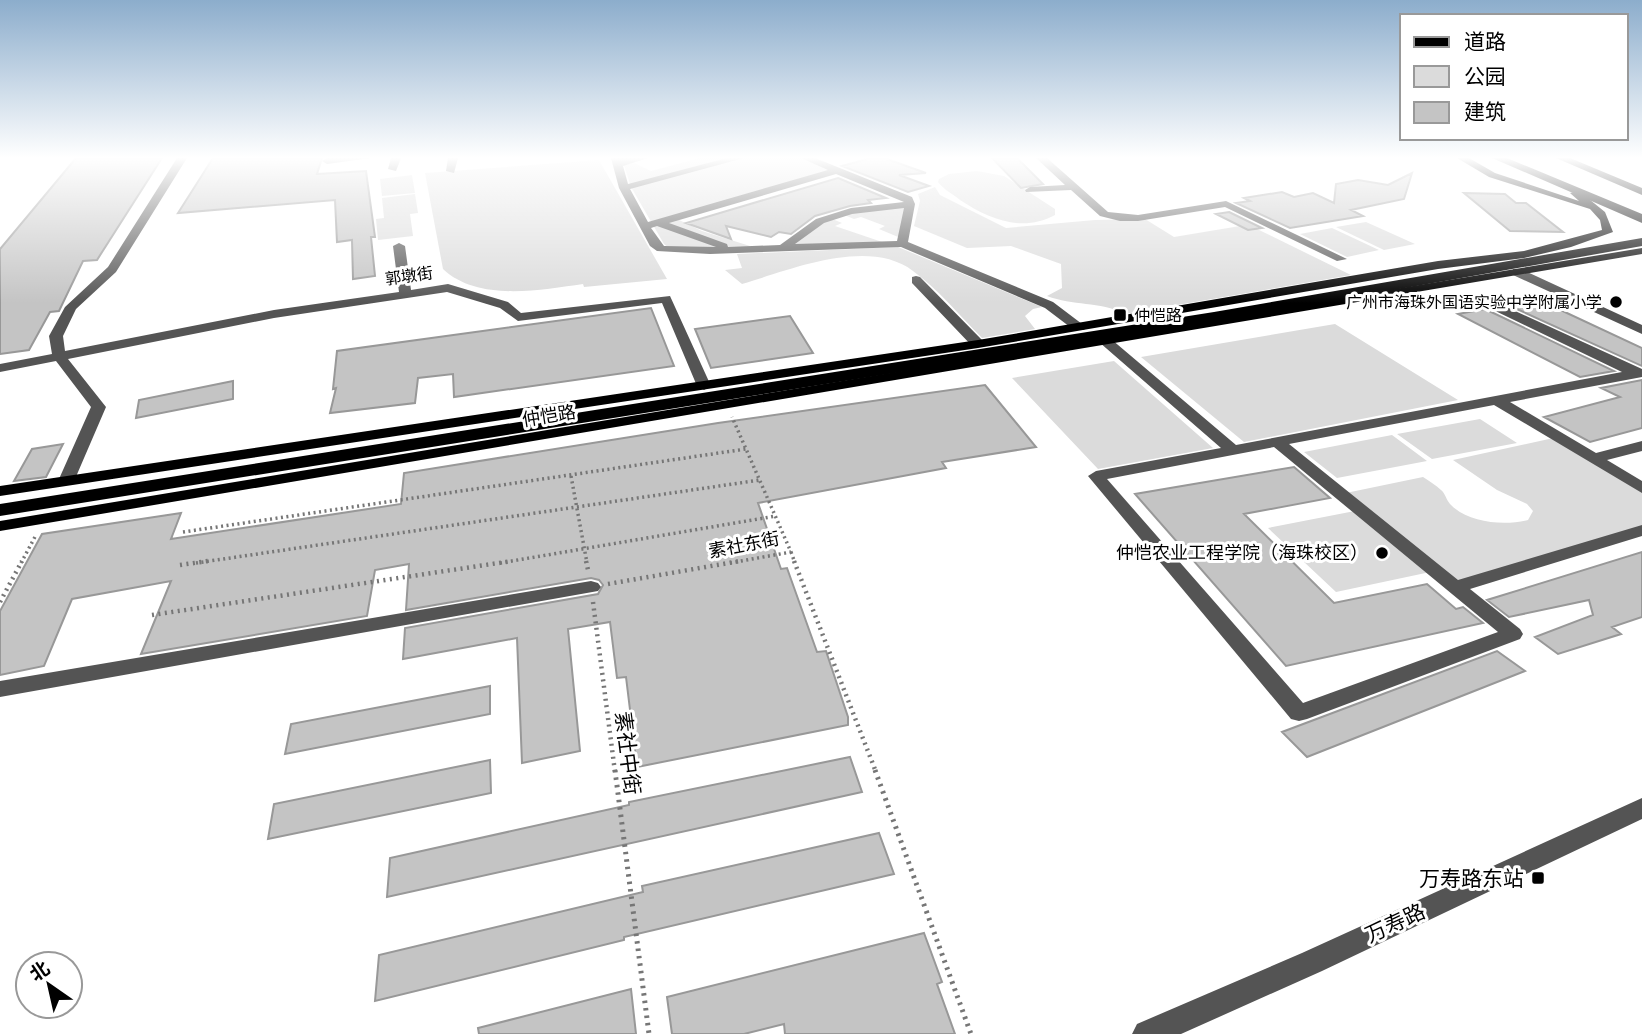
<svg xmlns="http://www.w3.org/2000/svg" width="1642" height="1034" font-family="Helvetica,'Noto Sans SC',sans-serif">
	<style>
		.green { fill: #dbdbdb }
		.building { fill: #c4c4c4; stroke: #989898; stroke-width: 2 }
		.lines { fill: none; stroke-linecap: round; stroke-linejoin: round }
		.path-far2 { stroke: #767676; stroke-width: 3.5; stroke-dasharray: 2 3.5; stroke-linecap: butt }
		.path-far1 { stroke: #767676; stroke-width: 4.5; stroke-dasharray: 2 4.5; stroke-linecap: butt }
		.path { stroke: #767676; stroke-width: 5; stroke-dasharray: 2.5 5; stroke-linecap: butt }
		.minor { fill: #545454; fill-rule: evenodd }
		.major { fill: #000; fill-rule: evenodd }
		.highway { fill: #000; fill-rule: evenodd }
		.poi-dot { fill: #000; stroke: #fff; stroke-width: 2.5 }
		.labels { text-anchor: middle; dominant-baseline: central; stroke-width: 6; stroke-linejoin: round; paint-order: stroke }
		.far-street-label { font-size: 16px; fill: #000; stroke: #fff }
		.far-poi-label { font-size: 16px; fill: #000; stroke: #fff; text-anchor: end }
		.street-label { font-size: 18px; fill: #000; stroke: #fff }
		.poi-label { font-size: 18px; fill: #000; stroke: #fff; text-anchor: end }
		.near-street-label { font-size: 21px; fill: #000; stroke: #fff }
		.near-poi-label { font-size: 21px; fill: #000; stroke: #fff; text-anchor: end }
	</style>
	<rect width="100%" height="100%" fill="#fff"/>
	<path class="green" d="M700,158H806L838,170L675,218L702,231L750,246L749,248H669L664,244L631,187L624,165L634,163L651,171Z
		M599,160L667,279L584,287L583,284C540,290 478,302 443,269L425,173Z
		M977,171L1004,176L1055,209V215C1022,233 989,219 960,200C953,194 944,190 938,182L939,179L949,174Z
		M412,175L415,193L382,196L380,179Z
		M935,187L940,195L1006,228L1095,220L1145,219L1174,237L1240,226L1248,230L1257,229L1351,275L1125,314C1099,301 1073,306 1047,296L1062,288L1061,264L1011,246L967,248L914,226L920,201L918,194Z
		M415,194L418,213L410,214L413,236L378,240L376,219L384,218L382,198Z
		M910,204L903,239L879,229L885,226L861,217L854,219L842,214Z
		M830,218L842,223L835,226L888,244L783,248Z
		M1366,222L1415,244L1384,250L1336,227Z
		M1332,228L1379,250L1347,257L1300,234Z
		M898,247L1042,307L1033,309L1025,316L1035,329L982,338C960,316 938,289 913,271C868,237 790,270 742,284L725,270L742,268L737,254Z
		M1335,324L1458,400L1244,442L1141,357Z
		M1114,361L1213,448L1098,469L1012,378Z
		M1480,419L1517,443L1432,459L1397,434Z
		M1392,435L1427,461L1337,478L1304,452Z
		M1558,437L1642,488V530L1455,587L1435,571L1336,592L1268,528L1360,510L1341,494L1423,477C1429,481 1436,485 1441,490C1445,493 1446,499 1450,504C1468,523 1504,526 1528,520L1533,511L1527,504L1497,490L1453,460Z"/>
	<path class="building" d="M76,158H162L97,260L83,261L59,311L50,312L29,350L0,354V249Z
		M213,158H322L317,174L366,171L375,237H371L375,276L353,279L352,240L337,242L335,200L178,213Z
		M871,158H884L926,173L899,175L929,186L908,192L842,166Z
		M992,158H1017L1043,184L1021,188Z
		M1412,173L1404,199L1351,210L1363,216L1290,228L1236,203L1250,201L1244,198L1282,192L1294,197L1313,193L1334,203L1336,184L1358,180L1388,185Z
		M838,178L886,198L868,200L871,203L850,206L815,216L791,234L779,232L771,237L726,226L731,239L686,223Z
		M1464,193L1505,194L1516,203H1526L1563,232L1510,231Z
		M1229,212L1262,228L1248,230L1216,214Z
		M1537,299L1642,348V366L1508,305Z
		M651,308L674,366L454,397L453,374L418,378L415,403L330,413L336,388L333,389L337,351Z
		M1485,309L1614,371L1580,377L1458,314Z
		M790,316L813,353L711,368L695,329Z
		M1642,380V428L1590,442L1544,417L1620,397L1601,388Z
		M233,381V399L136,418L139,400Z
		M985,385L1036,447L942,462L946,468L758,503L781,569L787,568L817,652L826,651L848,717V725L637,767L626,677L617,678L610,622L568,629L580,751L522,763L517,638L403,659L405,628L598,594L603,585L599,580L591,578L406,610L409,564L375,570L367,616L141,654L171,581L72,599L44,666L0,675V611L42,534L181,513L171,539L401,504L404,473L718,423Z
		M63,444L46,477L14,481L32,449Z
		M1294,467L1330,498L1244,514L1334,603L1427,584L1456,609L1463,607L1483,623L1286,666L1135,494Z
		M1642,552V617L1612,627L1621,634L1558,654L1535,637L1593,615L1589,600L1509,617L1487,600Z
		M1497,651L1525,671L1307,757L1282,732Z
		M490,686V714L285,754L291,724Z
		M850,757L862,792L387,897L390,858L629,805V802Z
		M490,760L491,793L268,839L274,804Z
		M879,833L894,874L624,937V940L375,1001L379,955L643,892L642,886Z
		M924,933L942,982L937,984L955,1034H785L784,1024L744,1034H672L667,997Z
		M631,989L636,1034H479L478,1028Z"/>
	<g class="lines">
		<path class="path-far2" d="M571,476L587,563
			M183,532L746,449
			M791,552L795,563
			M21,563L36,535
			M196,563L760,480
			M500,563L776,516
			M730,563L791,552L732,417"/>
		<path class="path-far1" d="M586,561L588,570
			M794,561L876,772
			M180,565L208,561
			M608,584L740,561
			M0,602L22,561
			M593,602L615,772
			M152,615L512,561"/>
		<path class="path" d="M615,770L649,1034
			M875,770L971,1034"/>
		<path class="minor" d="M177,158H187L116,272L76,309L63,336L65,351L274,310L399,292L393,246L399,243L405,246L411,290L448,284L508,302L521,313L670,296L711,386L704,390L697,386L662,303L518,321L500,308L447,292L274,318L68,359L106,407L75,479L73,483H61L59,479L91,407L56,361L0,372V364L52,354L49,336L65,307L108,267Z
			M371,158L327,164L322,161L327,158Z
			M391,158H401L396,171L388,169Z
			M448,158H458L454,173L446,171Z
			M611,158H648L623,166L628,184L727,158H744L630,189L648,222L828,170L801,158H815L912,197L915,204L908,242L1053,302L1086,327L1084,330H1074L1045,308L901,247L710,254L657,251L650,246L619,188ZM836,174L904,202L851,208L816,219L780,245L728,247L727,244L669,223ZM904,208L897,241L795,244L824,223L852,214ZM657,226L716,247L664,246L651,228Z
			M1036,158H1047L1108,212L1138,215L1226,201L1347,259L1337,261L1225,207L1138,221H1120L1100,216L1071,190L1026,192L1025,190L1030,187L1065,185Z
			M1513,269H1521L1642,325V334L1513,275Z
			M916,276L920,277L983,341V347H973L912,283V277Z
			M1489,299L1642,369V377L1510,402L1596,453L1642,441V451L1607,460L1642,481V493L1494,405L1289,444L1458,580L1642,525V536L1470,589L1520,629L1523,634L1520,639L1307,719L1299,721L1291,719L1088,476L1096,471L1221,448L1099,342L1101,339H1111L1236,445L1622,372L1485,306L1483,303ZM1274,447L1498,632L1303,703L1107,479Z
			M591,581L598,583L601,587L598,591L0,697V681Z
			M1642,798V819L1322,971L1181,1034H1132L1137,1024L1302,953Z"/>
		<path class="major" d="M1457,158H1469L1495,173L1579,201L1570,193L1579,191L1605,212L1613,232L1571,247L1524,258L1438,269L978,348L0,496V486L978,340L1438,261L1524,251L1602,230L1600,220L1590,209L1489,177Z
			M1556,158H1570L1642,188V195Z
			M1642,248V254L0,531V521Z"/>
		<path class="highway" d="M1492,158H1507L1642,214V223Z
			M1642,238V246L1214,322L0,516V504L1214,312Z"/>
	</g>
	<linearGradient id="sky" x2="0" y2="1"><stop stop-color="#8cadcc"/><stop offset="0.52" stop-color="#fff"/><stop offset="1" stop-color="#fff" stop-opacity="0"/></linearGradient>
	<rect width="1642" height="303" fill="url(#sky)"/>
	<g class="poi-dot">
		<circle cx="1616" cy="302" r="7"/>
		<rect x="1113" y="308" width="14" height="14" rx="3.5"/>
		<circle cx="1382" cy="553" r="7"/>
		<rect x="1531" y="871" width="14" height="14" rx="3.5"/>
	</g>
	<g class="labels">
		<g class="far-street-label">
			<text transform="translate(409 276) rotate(-8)">郭墩街</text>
		</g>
		<g class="far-poi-label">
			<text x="1602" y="302">广州市海珠外国语实验中学附属小学</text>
			<text x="1134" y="315" text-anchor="start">仲恺路</text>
		</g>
		<g class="street-label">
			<text transform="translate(549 416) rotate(-9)">仲恺路</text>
			<text transform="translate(744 545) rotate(-11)">素社东街</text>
		</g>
		<g class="poi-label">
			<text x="1368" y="553">仲恺农业工程学院（海珠校区）</text>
		</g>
		<g class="near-street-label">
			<text transform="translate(628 753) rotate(83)">素社中街</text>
			<text transform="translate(1395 923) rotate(-25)">万寿路</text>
		</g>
		<g class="near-poi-label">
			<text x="1524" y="878">万寿路东站</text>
		</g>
	</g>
	<rect x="1400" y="14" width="228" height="126" fill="#ffffff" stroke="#999999" stroke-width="2"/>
	<rect x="1414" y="37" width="35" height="10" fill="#000000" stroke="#999999" stroke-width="2"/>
	<text x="1464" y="49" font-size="21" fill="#000000">道路</text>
	<rect x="1414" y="66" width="35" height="21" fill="#dbdbdb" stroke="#999999" stroke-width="2"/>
	<text x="1464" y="84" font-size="21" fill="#000000">公园</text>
	<rect x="1414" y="102" width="35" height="21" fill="#c4c4c4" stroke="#999999" stroke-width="2"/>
	<text x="1464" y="119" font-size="21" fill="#000000">建筑</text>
	<g transform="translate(49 985) rotate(326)"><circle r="33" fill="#ffffff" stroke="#999999" stroke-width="2"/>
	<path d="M0-5L12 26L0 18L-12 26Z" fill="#000000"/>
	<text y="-10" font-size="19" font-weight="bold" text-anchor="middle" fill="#000000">北</text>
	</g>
</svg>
